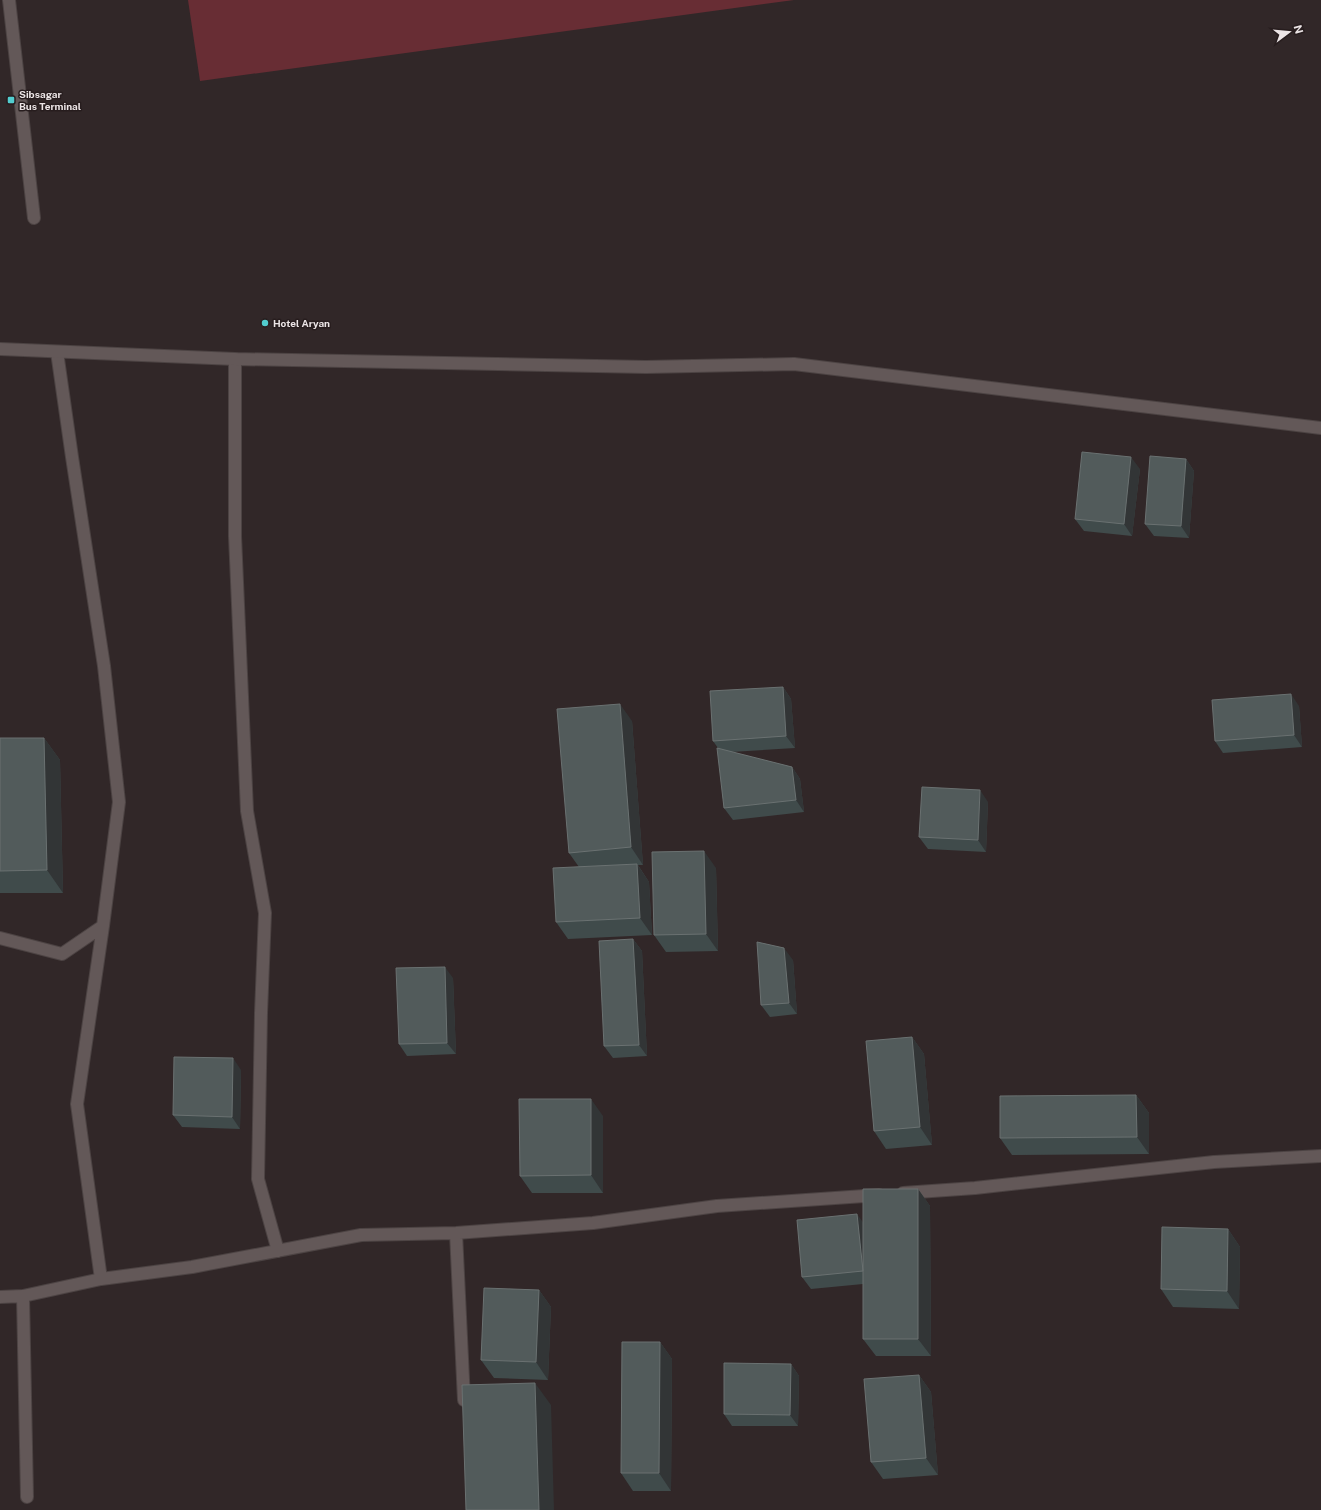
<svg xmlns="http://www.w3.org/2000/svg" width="1321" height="1510" font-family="'Public Sans',sans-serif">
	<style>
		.green { fill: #682d34 }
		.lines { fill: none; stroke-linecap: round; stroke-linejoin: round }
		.lane-casing { stroke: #4c4343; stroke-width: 14 }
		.street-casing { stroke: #4c4343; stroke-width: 14 }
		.secondary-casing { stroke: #4c4343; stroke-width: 14 }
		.lane { stroke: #635858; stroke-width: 12 }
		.street { stroke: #635858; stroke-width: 12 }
		.secondary { stroke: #635858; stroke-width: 12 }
		.wall { fill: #404b4b }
		.shaded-wall { fill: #323536 }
		.building { fill: #525b5b; stroke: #6a7171 }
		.poi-dot { fill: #52cdcf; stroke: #271d1e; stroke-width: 1.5 }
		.labels { text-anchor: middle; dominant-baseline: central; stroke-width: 3; stroke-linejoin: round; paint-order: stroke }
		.poi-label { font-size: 10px; font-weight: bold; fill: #ece5e6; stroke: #271d1e; text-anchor: start }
	</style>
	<rect width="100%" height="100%" fill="#312728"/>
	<path class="green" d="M188,0H794L200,81Z"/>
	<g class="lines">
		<defs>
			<path id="lane" d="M9,0L34,218"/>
			<path id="street" d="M235,359V536L247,811L265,913L261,1013L258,1179L278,1251
				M0,938L62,954L103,926L119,802L104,666L72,457L57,352
				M903,1193L975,1188L1214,1162L1321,1156
				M456,1233L464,1400
				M101,1279L77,1104L103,926
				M23,1296L27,1497
				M0,1297L23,1296L101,1279L192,1267L361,1235L456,1233L593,1223L717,1206L879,1195"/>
			<path id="secondary" d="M0,349L235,359L646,367L794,364L1321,428"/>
		</defs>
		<use href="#lane" class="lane-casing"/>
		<use href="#street" class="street-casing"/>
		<use href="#secondary" class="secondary-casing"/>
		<use href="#lane" class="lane"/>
		<use href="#street" class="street"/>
		<use href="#secondary" class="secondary"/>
	</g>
	<path class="wall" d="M1186,459L1194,471L1189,538L1154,536L1145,524Z
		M1140,469L1132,536L1084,531L1075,519Z
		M783,687L791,699L795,748L731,752L792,767L800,779L804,812L733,820L724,808L718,748L713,741Z
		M1299,706L1302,747L1223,753L1215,741Z
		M632,721L643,865H638L649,882L652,935L568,939L556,922L579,867L569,853Z
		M0,738H44L60,760L63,893H0Z
		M988,802L986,852L928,849L919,837Z
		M716,868L718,951L666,952L654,935Z
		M633,939L642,951L647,1056L613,1058L604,1046Z
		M793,960L797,1014L770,1017L761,1005Z
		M453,978L456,1054L407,1056L399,1044Z
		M912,1037L924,1054L932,1145L886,1149L874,1131Z
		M241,1070L240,1129L182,1127L173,1115Z
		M1136,1095L1149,1113V1154L1012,1155L1000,1138Z
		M603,1116V1193H532L520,1176Z
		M918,1189L930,1206L931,1356H876L863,1339V1284L811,1289L802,1277L863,1223Z
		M1228,1229L1240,1247L1239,1309L1173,1307L1161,1289Z
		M539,1290L551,1307L548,1380L494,1378L481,1360Z
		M660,1342L672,1359L671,1491H633L621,1473Z
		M791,1364L799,1376L798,1426H732L724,1414Z
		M919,1375L931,1392L938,1475L883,1479L871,1462Z"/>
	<path class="shaded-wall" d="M1131,457L1140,469L1132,536L1124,524Z
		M1186,459L1194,471L1189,538L1181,526Z
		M783,687L791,699L795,748L786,736Z
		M1291,694L1299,706L1302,747L1294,735Z
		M620,704L632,721L643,865L631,847Z
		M44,738L60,760L63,893L47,870Z
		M792,767L800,779L804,812L796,800Z
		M980,790L988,802L986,852L978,840Z
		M704,851L716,868L718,951L706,934Z
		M637,864L649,882L652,935L640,918Z
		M633,939L642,951L647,1056L639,1045Z
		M784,948L793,960L797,1014L789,1003Z
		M445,967L453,978L456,1054L447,1043Z
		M912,1037L924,1054L932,1145L920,1127Z
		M233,1058L241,1070L240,1129L232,1117Z
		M1136,1095L1149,1113V1154L1137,1137Z
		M591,1099L603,1116V1193L591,1175Z
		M918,1189L930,1206L931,1356L918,1339Z
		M857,1214L865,1225L871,1283L863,1271Z
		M1228,1229L1240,1247L1239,1309L1227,1291Z
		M539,1290L551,1307L548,1380L536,1362Z
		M660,1342L672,1359L671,1491L659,1473Z
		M791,1364L799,1376L798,1426L790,1415Z
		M919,1375L931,1392L938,1475L926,1458Z
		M535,1383L551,1405L554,1510H539Z"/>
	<path class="building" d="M1082,452L1131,457L1124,524L1075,519Z
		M1150,456L1186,459L1181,526L1145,524Z
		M783,687L786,736L713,741L710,691Z
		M1291,694L1294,735L1215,741L1212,700Z
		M620,704L631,847L569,853L557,709Z
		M0,738H44L47,870L0,871Z
		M717,748L792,767L796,800L724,808Z
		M922,787L980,790L978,840L919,837Z
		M704,851L706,934L654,935L652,852Z
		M637,864L640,918L556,922L553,868Z
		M633,939L639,1045L604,1046L599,941Z
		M757,942L784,948L789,1003L761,1005Z
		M445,967L447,1043L399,1044L396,968Z
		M912,1037L920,1127L874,1131L866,1041Z
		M174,1057L233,1058L232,1117L173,1115Z
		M1136,1095L1137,1137L1000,1138V1096Z
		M519,1099H591V1175L520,1176Z
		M863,1189H918V1339H863Z
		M857,1214L863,1271L802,1277L797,1220Z
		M1162,1227L1228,1229L1227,1291L1161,1289Z
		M484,1288L539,1290L536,1362L481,1360Z
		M622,1342H660L659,1473H621Z
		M724,1363L791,1364L790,1415L724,1414Z
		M919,1375L926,1458L871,1462L864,1379Z
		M535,1383L539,1510H466L462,1385Z"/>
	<g class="poi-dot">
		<rect x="7" y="96" width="8" height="8" rx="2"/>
		<circle cx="265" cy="323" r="4"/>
	</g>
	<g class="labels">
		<g class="poi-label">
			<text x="19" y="94">Sibsagar<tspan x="19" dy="12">Bus Terminal</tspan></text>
			<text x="273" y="323">Hotel Aryan</text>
		</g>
	</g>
	<g transform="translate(1289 32) rotate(74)" stroke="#271d1e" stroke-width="3" paint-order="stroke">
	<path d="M0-3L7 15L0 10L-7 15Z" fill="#ece5e6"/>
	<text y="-6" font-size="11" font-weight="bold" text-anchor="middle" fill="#ece5e6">N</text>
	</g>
</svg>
